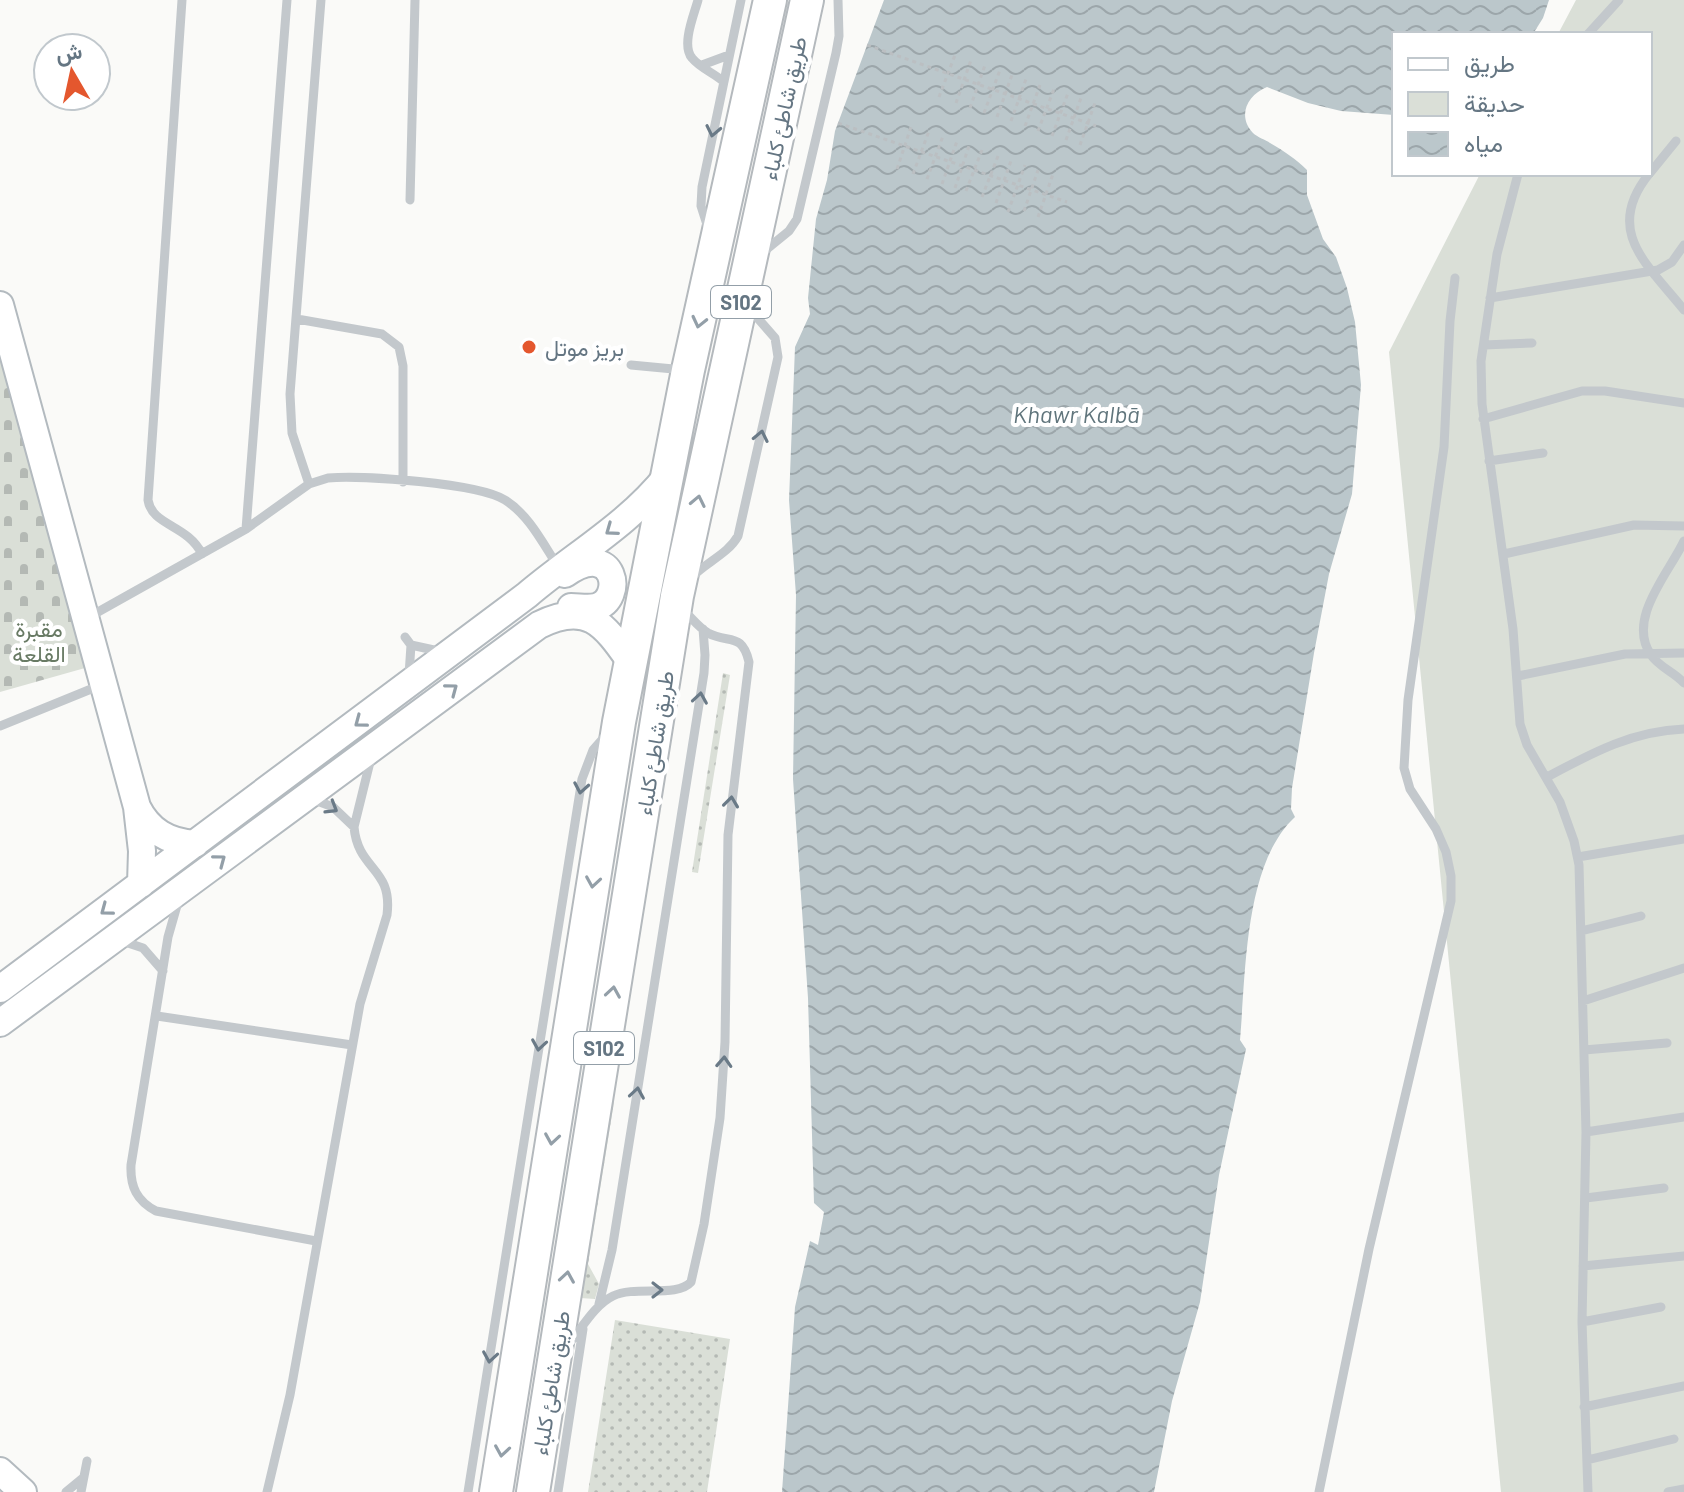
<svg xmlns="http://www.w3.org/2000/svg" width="1684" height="1492" font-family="Barlow,Vazirmatn,sans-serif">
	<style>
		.grass { fill: url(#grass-dots) }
		.cemetery { fill: url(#cemetery-stones) }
		.green { fill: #dadfd7 }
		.water { fill: url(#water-waves) }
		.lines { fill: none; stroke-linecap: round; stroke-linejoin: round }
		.secondary-casing { stroke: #b3babf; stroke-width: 30 }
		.highway-casing { stroke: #b4b9bd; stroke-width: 36 }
		.path { stroke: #bbbfc2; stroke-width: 3; stroke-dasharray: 4 4; stroke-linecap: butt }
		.lane { stroke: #c3c8cc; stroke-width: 9 }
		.secondary { stroke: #fff; stroke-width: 26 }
		.highway { stroke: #fff; stroke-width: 32 }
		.oneway { stroke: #6a7a87 }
		.oneway2 { stroke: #939fa8 }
		.poi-dot { fill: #e4572e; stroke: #fff; stroke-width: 3 }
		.labels { text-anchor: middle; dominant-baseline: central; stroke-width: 8; stroke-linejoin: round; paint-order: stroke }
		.shield { fill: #fff; stroke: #939fa8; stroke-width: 2 }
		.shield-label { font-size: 20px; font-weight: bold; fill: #657683 }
		.street-label { font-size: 22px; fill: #657683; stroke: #fff }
		.poi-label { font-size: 22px; fill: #657683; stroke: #fff; text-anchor: start }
		.park-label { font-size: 22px; fill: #687a64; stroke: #fff }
		.water-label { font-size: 24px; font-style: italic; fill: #60757c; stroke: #fff }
	</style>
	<defs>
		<pattern id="grass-dots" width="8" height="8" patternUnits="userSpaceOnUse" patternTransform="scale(2)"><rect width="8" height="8" fill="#dadfd7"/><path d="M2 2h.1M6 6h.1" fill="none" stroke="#b4b9b4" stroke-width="1.8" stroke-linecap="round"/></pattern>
		<pattern id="cemetery-stones" width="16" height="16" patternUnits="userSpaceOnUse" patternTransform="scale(2)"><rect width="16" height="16" fill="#dadfd7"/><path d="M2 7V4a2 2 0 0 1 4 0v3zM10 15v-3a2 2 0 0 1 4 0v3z" fill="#b4b9b4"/></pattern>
		<pattern id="water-waves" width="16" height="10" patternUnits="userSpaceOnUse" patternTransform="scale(2)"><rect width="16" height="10" fill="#bbc7cb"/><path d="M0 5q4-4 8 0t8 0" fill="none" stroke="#9ca6aa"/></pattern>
	</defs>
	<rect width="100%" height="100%" fill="#fafaf8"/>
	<path class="grass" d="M723,673L730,675L698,873L692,872Z
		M609,1101L614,1102L588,1264L599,1284L595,1299L580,1298Z
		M615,1320L730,1339L707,1492H588Z"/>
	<path class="cemetery" d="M0,359L85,668L0,692Z"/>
	<path class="green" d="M1576,0H1684V1492H1501L1389,352L1480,174H1650V34H1558Z"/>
	<path class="water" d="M884,0H1549L1543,18L1533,34H1394V115L1341,111L1308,103L1267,87C1247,95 1237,116 1253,133C1257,137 1266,140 1270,143C1284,151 1296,159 1307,170V195L1323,239L1336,257L1347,288L1355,322L1361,385L1352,494L1329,574L1314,653L1292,788L1291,809L1295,817C1244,864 1246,973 1240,1040L1246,1049L1219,1175L1200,1302L1172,1401L1154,1492H782L795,1307L810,1241L818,1245L824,1212L814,1203L808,998L793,779L796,595L789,500L795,347L810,314L808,298L816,219L827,180L835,131Z"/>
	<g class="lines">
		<defs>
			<path id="secondary" d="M0,305L137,807L142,851L141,884
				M565,574C616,538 625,600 596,607C588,609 579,607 571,607
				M137,807C149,831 168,842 195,844
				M0,989L527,595C574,555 628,525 667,476
				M0,1023L539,625C587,601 604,624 630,661
				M0,1471L23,1492"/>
			<path id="highway" d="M496,1492L619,722L688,370L770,0
				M533,1492L677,596L807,0"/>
		</defs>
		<use href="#secondary" class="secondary-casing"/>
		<use href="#highway" class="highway-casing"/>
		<path class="path" d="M867,45L1096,126
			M939,97L955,55
			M956,103L971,60
			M970,108L985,65
			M984,113L1000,70
			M997,117L1012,75
			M1011,121L1026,79
			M838,123L1067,202
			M1025,126L1040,85
			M1038,131L1054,89
			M1052,136L1068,93
			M1066,140L1081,98
			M1080,145L1095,103
			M897,169L911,127
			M913,174L929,131
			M927,179L943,136
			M942,184L957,141
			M955,188L969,146
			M966,191L982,150
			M982,197L998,156
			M996,203L1011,161
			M1024,211L1038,170
			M1008,212L1025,165
			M1038,217L1053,174"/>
		<path class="lane" d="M182,0L148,500C152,526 187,524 202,554
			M698,0C694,15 681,45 692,58C700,68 714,73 724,82
			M1588,34L1619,0
			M702,65L729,55
			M1650,173L1676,141
			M1518,174L1497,254L1481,361L1482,404L1513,629L1520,724L1527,745L1560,802L1574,841L1579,865L1586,1132L1582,1322L1588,1492
			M1649,174C1603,231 1648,265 1684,310
			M410,200L415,0
			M709,231L701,206L702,187L741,0
			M762,253L789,231L797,219L836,53L839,36L838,0
			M1490,298L1658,270L1672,262L1684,245
			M297,319L382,334L399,347L403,366V482
			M1484,345L1532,343
			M631,365L684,370
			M1483,419L1582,391H1605L1684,403
			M1489,461L1543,453
			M309,484L292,433L290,394L321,0
			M246,529L287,0
			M1684,541C1669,573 1626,619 1651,655C1659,667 1674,672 1684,683
			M1504,554L1634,525L1684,526
			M691,578C706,562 728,554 738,536L778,357L775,338L747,306
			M89,617L246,529L309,484L328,478C362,475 478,483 505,500C530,516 543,544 559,568
			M405,637L411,645L409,675
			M411,645L443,652
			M1518,676L1625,654L1684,653
			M0,726L101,685
			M1547,777C1592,753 1632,731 1684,729
			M312,799L333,807L354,827
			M1578,857L1684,839
			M178,902L168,937L131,1165C130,1187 137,1201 156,1211L316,1241
			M1581,931L1641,916
			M119,940L143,948L163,971
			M1583,1001L1684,968
			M157,1016L352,1045
			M1584,1050L1667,1043
			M1586,1132L1684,1117
			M1586,1198L1664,1188
			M1583,1266L1684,1256
			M599,1304L612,1250L704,673L705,655L703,629
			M1582,1322L1661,1307
			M567,1346C581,1330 594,1305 613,1296C635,1285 677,1298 691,1282L704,1224L720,1118L725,1042L728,835L749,662C742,632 729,644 708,633C699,628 691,617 683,610
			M1584,1407L1684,1386
			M1587,1460L1674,1439
			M66,1492L83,1478
			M81,1492L87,1461
			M267,1492L290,1395L360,1004L387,915C393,867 358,871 354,827L371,758
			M468,1492L582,779L593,750L608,733
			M558,1492L583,1329
			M1319,1492L1369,1249L1451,901V876L1446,852L1436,829L1410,789L1404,768L1408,700L1444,447L1450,321L1455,278
			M1668,1492L1684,1489"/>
		<use href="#secondary" class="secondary"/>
		<use href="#highway" class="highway"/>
	</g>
	<defs><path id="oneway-chevron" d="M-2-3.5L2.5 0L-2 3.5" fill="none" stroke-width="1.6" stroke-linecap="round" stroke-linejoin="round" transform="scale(2)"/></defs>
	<g class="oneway">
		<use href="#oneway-chevron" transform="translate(713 131) rotate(102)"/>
		<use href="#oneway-chevron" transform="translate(761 436) rotate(-78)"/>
		<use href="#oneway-chevron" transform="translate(700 698) rotate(-81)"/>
		<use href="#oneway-chevron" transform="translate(581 788) rotate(100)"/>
		<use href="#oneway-chevron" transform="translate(731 802) rotate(-83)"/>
		<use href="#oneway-chevron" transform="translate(332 808) rotate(31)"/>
		<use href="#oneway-chevron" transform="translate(539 1045) rotate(99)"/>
		<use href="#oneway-chevron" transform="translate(724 1062) rotate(-87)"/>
		<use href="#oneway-chevron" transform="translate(637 1093) rotate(-81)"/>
		<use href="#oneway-chevron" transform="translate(657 1290)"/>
		<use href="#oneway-chevron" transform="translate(490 1357) rotate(99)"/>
	</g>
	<g class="oneway2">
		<use href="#oneway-chevron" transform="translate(699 322) rotate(103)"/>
		<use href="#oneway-chevron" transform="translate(698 501) rotate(-78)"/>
		<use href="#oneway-chevron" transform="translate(611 530) rotate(144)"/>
		<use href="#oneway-chevron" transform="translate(452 689) rotate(-37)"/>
		<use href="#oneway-chevron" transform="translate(360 722) rotate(143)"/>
		<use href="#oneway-chevron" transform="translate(220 860) rotate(-37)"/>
		<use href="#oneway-chevron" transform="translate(593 882) rotate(99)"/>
		<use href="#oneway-chevron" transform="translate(106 910) rotate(143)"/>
		<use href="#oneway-chevron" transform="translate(613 992) rotate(-81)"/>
		<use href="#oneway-chevron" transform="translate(552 1139) rotate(99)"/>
		<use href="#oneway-chevron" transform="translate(567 1277) rotate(-81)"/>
		<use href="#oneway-chevron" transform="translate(502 1451) rotate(99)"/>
	</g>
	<circle class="poi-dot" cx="529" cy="347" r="8"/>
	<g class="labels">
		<g class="shield">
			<rect x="711" y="286" width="60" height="32" rx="6"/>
			<rect x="574" y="1032" width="60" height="32" rx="6"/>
		</g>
		<g class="shield-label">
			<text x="741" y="302">S102</text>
			<text x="604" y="1048">S102</text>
		</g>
		<g class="street-label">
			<text transform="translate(783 108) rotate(-78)">طريق شاطئ كلباء</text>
			<text transform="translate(654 743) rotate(-81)">طريق شاطئ كلباء</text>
			<text transform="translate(550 1383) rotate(-81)">طريق شاطئ كلباء</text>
		</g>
		<g class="poi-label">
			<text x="545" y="347">بريز موتل</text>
		</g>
		<g class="park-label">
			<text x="39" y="628">مقبرة<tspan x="39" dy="25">القلعة</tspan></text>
		</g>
		<g class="water-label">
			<text x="1076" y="413">Khawr Kalbā</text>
		</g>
	</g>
	<rect x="1392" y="32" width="260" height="144" fill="#ffffff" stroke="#c1c8cd" stroke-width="2"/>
	<rect x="1408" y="58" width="40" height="12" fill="#ffffff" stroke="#c1c8cd" stroke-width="2"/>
	<text x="1464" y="72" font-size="24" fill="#657683">طريق</text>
	<rect x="1408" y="92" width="40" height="24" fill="#dadfd7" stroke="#c1c8cd" stroke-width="2"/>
	<text x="1464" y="112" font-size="24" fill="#657683">حديقة</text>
	<rect x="1408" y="132" width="40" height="24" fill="url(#water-waves)" stroke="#c1c8cd" stroke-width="2"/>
	<text x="1464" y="152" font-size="24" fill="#657683">مياه</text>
	<g transform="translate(72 72) rotate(351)"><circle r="38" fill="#ffffff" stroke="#c1c8cd" stroke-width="2"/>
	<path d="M0-6L14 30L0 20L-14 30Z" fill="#e4572e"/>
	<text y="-12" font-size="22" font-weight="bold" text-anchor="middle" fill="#657683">ش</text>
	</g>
</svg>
